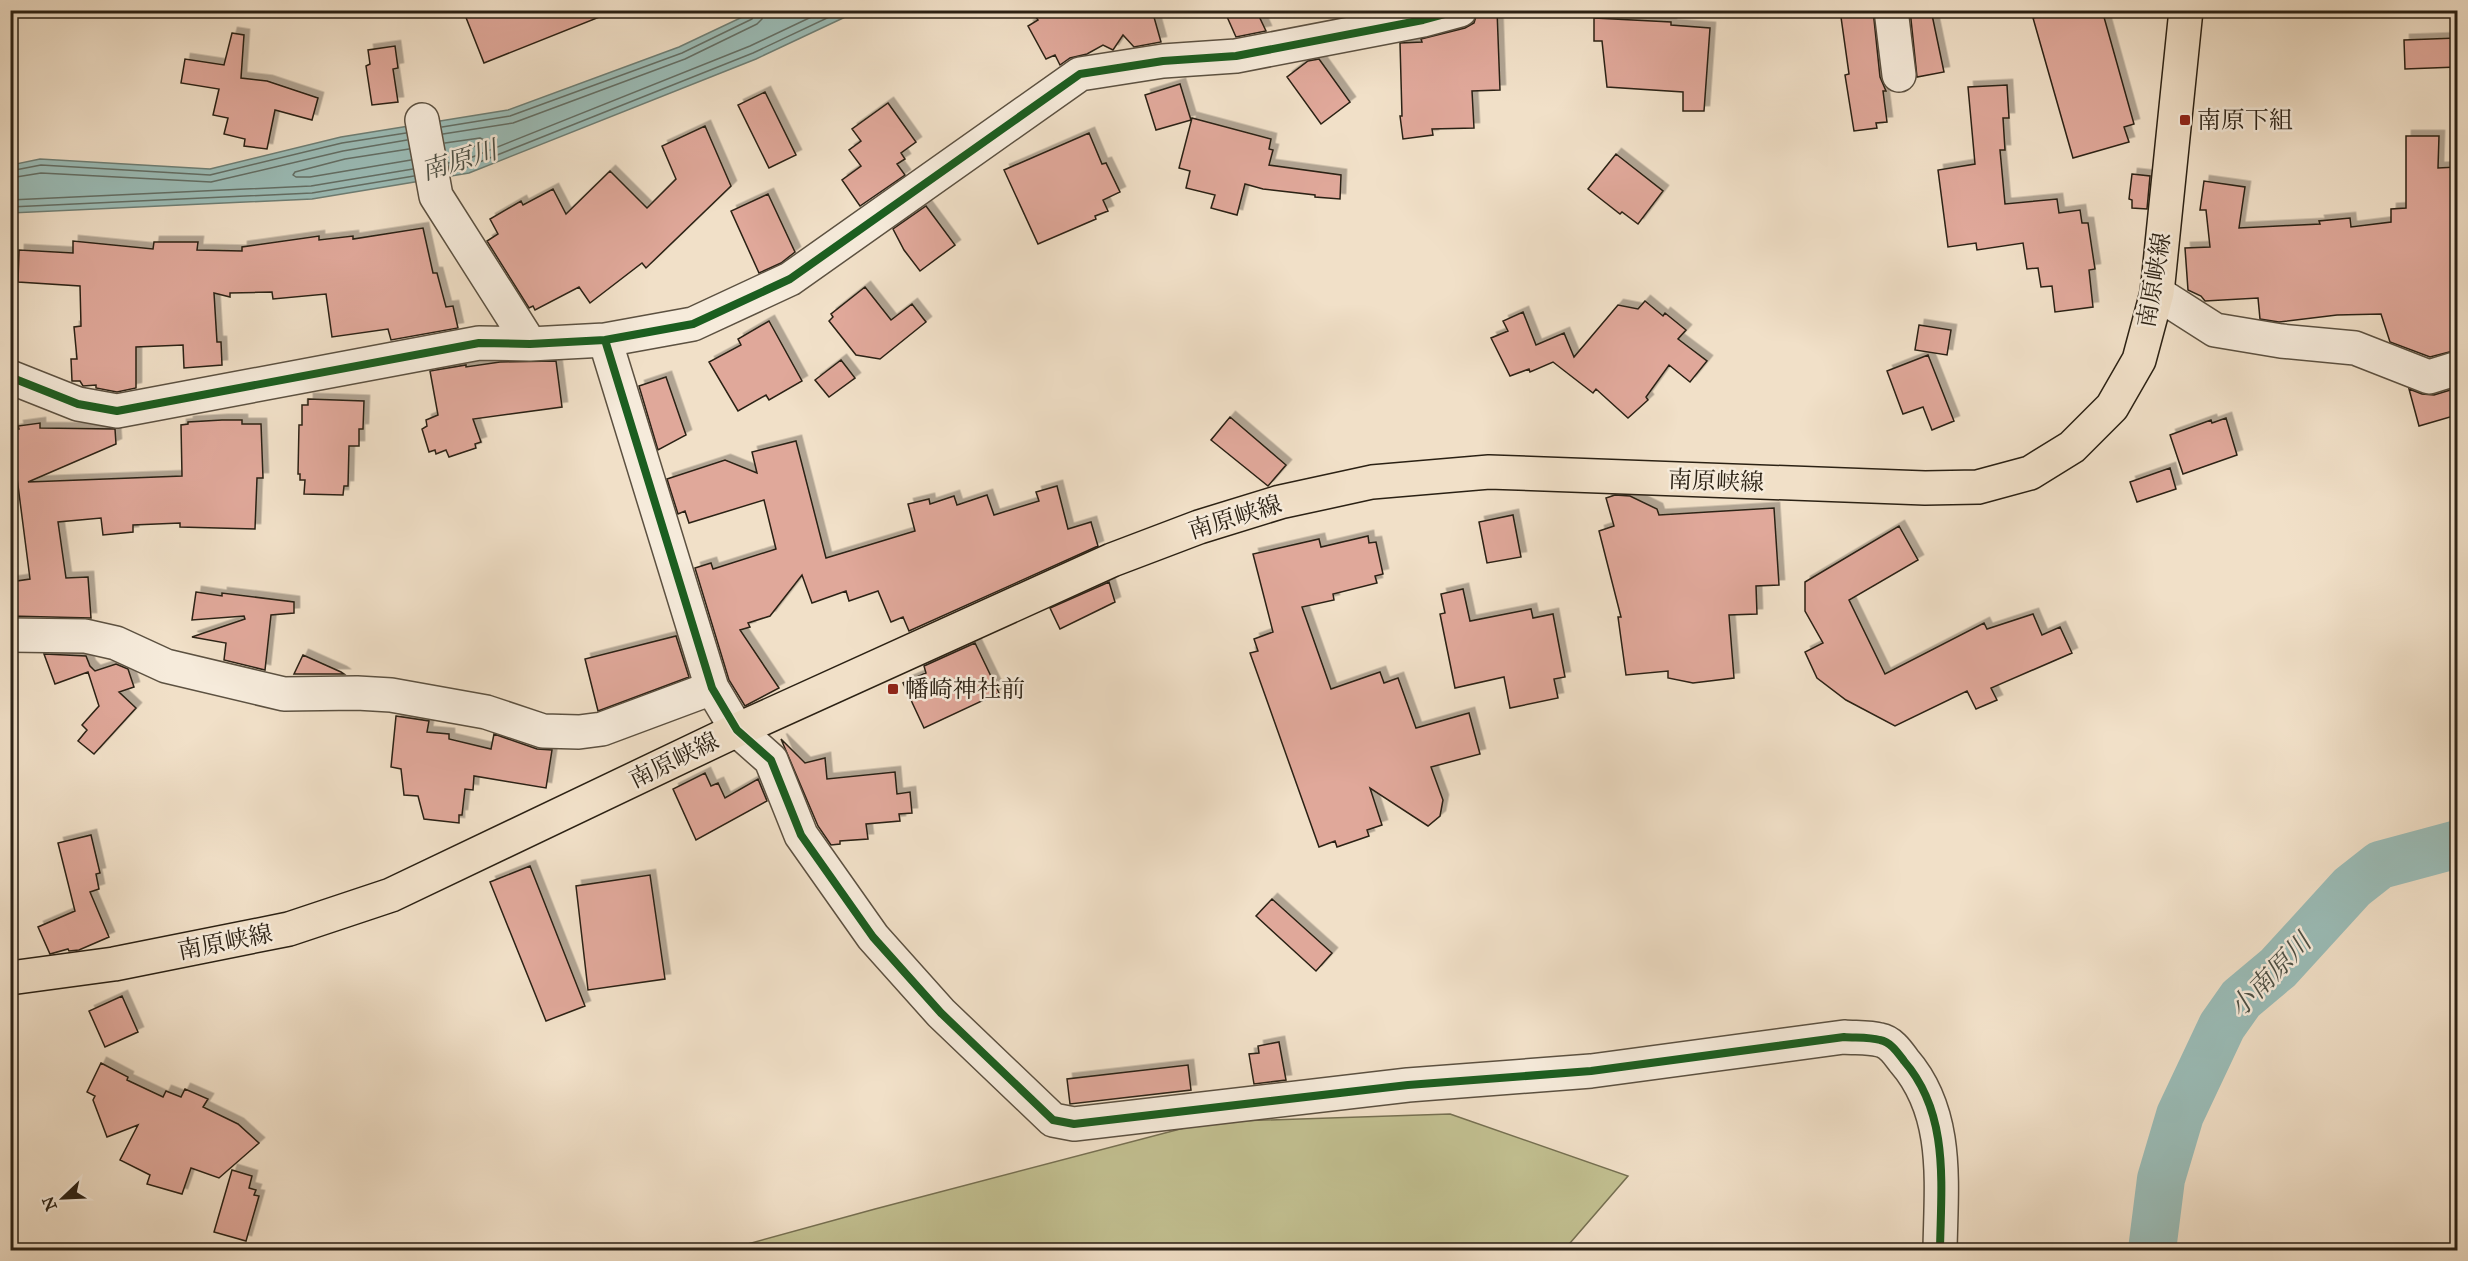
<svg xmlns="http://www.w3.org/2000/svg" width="2468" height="1261" font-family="'IM FELL Great Primer','Noto Serif JP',serif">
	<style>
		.green { fill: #c2c091; stroke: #767052; stroke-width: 1.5 }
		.water { fill: #9bbdb8; stroke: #6e7f76; stroke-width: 1.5 }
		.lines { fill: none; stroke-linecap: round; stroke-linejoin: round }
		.shore { stroke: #636f66; stroke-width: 1.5 }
		.river { stroke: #9bbdb8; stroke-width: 48 }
		.building { fill: #e0a89a; stroke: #2b2114; stroke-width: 1.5; filter: url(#shadow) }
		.minor-casing { stroke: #5c5141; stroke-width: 36 }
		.major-casing { stroke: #2b2114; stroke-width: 36 }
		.minor { stroke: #f6ebdb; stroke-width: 33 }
		.major { stroke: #f1e0c8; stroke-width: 33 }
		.cycleway-casing { stroke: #f6ebdb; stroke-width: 11 }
		.cycleway { stroke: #1b5e20; stroke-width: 8 }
		.poi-dot { fill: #8f2418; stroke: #f6ebdb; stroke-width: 2 }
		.labels { text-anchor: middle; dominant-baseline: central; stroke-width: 5; stroke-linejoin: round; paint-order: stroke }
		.poi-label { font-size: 24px; fill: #2b2114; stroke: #f6ebdb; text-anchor: start }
		.street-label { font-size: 24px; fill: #2b2114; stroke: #f6ebdb }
		.water-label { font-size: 26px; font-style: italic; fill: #4d5045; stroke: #f6ebdb }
	</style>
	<defs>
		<filter id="shadow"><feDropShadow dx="5.5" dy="-5.5" stdDeviation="0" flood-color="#0004"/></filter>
	</defs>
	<rect width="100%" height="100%" fill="#f1e0c8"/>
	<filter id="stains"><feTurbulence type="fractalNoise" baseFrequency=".00333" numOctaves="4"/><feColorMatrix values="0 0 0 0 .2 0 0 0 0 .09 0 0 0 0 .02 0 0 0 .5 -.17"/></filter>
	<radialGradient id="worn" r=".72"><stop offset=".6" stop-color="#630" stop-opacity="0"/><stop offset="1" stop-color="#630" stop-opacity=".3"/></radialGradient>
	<path class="green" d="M1450,1114L1628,1176L1564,1250H726L875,1209L1207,1122Z"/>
	<path class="water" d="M755,11H858L756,59L469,173L312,199L11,213V165L40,159L210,169L341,137L508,110L679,47Z"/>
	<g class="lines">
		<path class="shore" d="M442,127L510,116L682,53L752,19L756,10
			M443,134L513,123L685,59L757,24L762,19L763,10
			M445,143L480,138L484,140L482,143L463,151L447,154
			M409,149L345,159L295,172L293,175L296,177H310L411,160
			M448,163L465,160L750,46L826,10
			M449,170L467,167L753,53L844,10
			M10,171L41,165L210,175L342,143L406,133
			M10,178L41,173L211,182L343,151L407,140
			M10,200L311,186L413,169
			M10,207L312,193L414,176"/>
		<path class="river" d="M2152,1250L2161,1179L2180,1115L2222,1026L2241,999L2278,968L2352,887L2380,865L2458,844"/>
	</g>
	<path class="building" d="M463,10H612V12L484,63Z
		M1031,10H1152L1161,42L1134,47L1123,35L1113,50L1103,45L1087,54L1070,58L1060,65L1055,55L1046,59L1028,26L1038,20Z
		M1224,10H1256L1266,31L1236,37Z
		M1478,10H1497L1500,90L1472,91L1474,128L1432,129L1433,135L1403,139L1400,116H1402L1400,43L1422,42L1421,39L1465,28L1474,23Z
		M1840,10H1873L1880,77L1886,91H1883L1887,122L1876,123L1877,128L1854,131L1845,75L1849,74Z
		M1910,10H1931L1944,72L1917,77Z
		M2060,10H2102L2134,124L2124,127L2129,142L2073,158L2033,18Z
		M1594,18L1671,22V25L1710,28L1704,111H1683V92L1607,87L1602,41H1594Z
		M232,33L244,35L241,78L267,81L318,98L312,120L275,110L267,149L244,146L245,139L224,134L228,118L213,115L219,89L181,83L185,59L224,65Z
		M2457,38V67L2405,69L2404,40Z
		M395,46L398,68L393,69L398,102L372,105L366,66L370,64L368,50Z
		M1319,59L1350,102L1321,124L1287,77L1308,61Z
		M1180,84L1191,120L1156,130L1145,95Z
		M2007,85L2009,118H2003L2005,150H2000L2005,204L2057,199L2059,213L2080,210L2082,223H2088L2095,269L2089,270L2093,307L2055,312L2052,286L2041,287L2038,268L2027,269L2023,243L1977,250L1976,243L1948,247L1938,170L1975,164L1968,87Z
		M765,92L796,155L769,168L738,105Z
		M888,103L916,142L901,153L905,159L897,164L905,175L860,206L842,180L861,166L849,150L861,141L852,129Z
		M1192,118L1271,139L1269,149L1273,150L1269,165L1341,175L1340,199L1315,197V195L1263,189L1245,184L1237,215L1211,208L1215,195L1186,188L1190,171L1179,168Z
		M705,126L731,186L646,268L642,263L590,303L579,287L535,310L533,306L529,308L487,241L498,234L490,219L521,201L523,205L553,189L566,214L610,171L647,208L676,179L662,146Z
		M1089,133L1102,164L1106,163L1120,192L1103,200L1108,211L1095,216L1096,219L1038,244L1004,170Z
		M2406,136H2439L2438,168L2457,167V350L2430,357L2390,342L2381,314L2337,315L2279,322L2260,319L2258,298L2205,301L2201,296L2188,290L2185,248L2210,247L2206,210H2200L2204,181L2245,187L2239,228L2320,224L2319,221L2350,218L2351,227L2391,222V209L2406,208Z
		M1616,154L1663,191L1638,224L1622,212L1620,214L1588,189Z
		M2132,174L2150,176L2147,209L2132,208V200L2129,199Z
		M768,194L795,252L781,263L759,273L731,211Z
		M926,206L955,245L920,271L904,250L893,229Z
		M423,228L433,273H437L446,307L453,306L458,328L391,340L388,329L332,337L326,294L273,299L272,292L230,293V297L214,293L217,342H221L222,365L184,368L183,345L136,347V388L117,392L96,388V385L83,386L80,381H72L71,359H77L74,327L81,326L80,286L18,282L19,250L73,253V241L153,249L154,242H198L197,250L242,251V247L319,236V240L353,236V239Z
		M865,287L891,320L912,304L926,322L880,359L856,355L829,321L833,317L831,314Z
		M1645,301L1663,316L1665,313L1686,330L1678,339L1707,361L1690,382L1669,365L1646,397L1648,400L1628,418L1596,389L1593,393L1553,362L1530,372L1529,369L1510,376L1491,338L1508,331L1503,321L1523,312L1536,345L1564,333L1574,357L1618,305L1638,309Z
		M769,321L802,381L769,400L766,395L738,411L709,362L741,345L738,339Z
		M1919,325L1951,330L1947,355L1915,350Z
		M1928,355L1954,421L1932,430L1923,407L1903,414L1887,371Z
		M841,360L855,378L829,397L815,380Z
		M556,361L562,407L473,419L481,442L475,444L476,448L449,457L446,450L436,454L435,450L429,452L422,429L427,426L426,420L438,415L430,371L466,365V367L500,362Z
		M666,377L686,435L658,450L639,386Z
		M2457,388V415L2419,426L2409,389L2422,394L2434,395Z
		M308,399L364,401L363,429H359V446H349L348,486H344L343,495L304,494L305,480H300V474H298L299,425H302V405H308Z
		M1230,417L1286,465L1268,486L1211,440Z
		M2226,418L2237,455L2183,474L2170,435L2211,420L2212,423Z
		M222,420H242V424H261L263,478H257L255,529L180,527V523L133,525V532L103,535L101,518L58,522L66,578L88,577L91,618L10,616V582L30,579L11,431L19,429L18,426L40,423V428L115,429L116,444L28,482L182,476L181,425L188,424V422Z
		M796,441L826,558L915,531L908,504L929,499L930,504L954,496L957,505L987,495L994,515L1039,501L1036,492L1057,486L1068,529L1091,522L1098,546L909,631L903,617L891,622L878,591L849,601L846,591L812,603L802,575L770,616L748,623L750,627L740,630L779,688L745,706L729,680L695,568L711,563L713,569L776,549L764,500L689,523L685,511L678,514L667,479L725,460L757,473L752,452Z
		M2170,468L2176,489L2137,502L2130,482Z
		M1615,495L1630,496L1657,509L1659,515L1774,508L1779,585L1756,586L1757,614L1729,615L1734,678L1693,683L1668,678V671L1626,675L1618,617H1621L1599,531L1614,526L1606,498Z
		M1513,515L1521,557L1487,563L1479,522Z
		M1899,526L1918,560L1849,600L1885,674L1984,623L1987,629L2033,614L2042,635L2060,627L2072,653L1991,688L1997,700L1976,709L1967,691L1895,726L1846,700L1817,678L1805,652L1823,643L1805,611V582Z
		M1368,536L1369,543L1376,542L1383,574L1375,576L1377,583L1333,594L1334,600L1302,607L1331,689L1380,672L1384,683L1398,678L1416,728L1469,713L1480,754L1431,767L1443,800L1440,816L1428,826L1370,788L1382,825L1367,830L1369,836L1337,847L1335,841L1319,847L1250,653L1258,651L1254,639L1273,632L1253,554L1319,539L1321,547Z
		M1109,582L1115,602L1060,629L1050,608Z
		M1463,589L1470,621L1531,609L1533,618L1553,614L1565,677L1554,679L1558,698L1510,708L1504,677L1455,688L1440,614L1445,613L1441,594Z
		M196,592L222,596V593L294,602V613L271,615L265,670L224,660L226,643L192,637L245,619L244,616L192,620Z
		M676,636L689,677L598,711L585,659Z
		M975,643L999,693L924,728L903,683L926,673L924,666Z
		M44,654L86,656L90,666L95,671L116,664L128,669L134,687L119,692L136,708L94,754L78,741L87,730L82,725L99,706L88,672L55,684Z
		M303,655L341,672L344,674H294Z
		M396,716L429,721L427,732L449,734V739L491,749L494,734L537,749L552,750L546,788L474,776L473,790L465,789L462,815H459V823L424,819L418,796L404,795L401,769L391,767Z
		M781,739L805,763L825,758L827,779L895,772L897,794L910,792L912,813L899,814L900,821L866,824L868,839L840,841V844L831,845L818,826Z
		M705,773L711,786L718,783L725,798L758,779L767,801L696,840L673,789Z
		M91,835L100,873L96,874L99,889L90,892L109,937L79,950L69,951L68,949L50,954L38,927L75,911L58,843Z
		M530,866L585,1006L546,1021L490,882Z
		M650,875L665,979L588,990L576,886Z
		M1272,899L1332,953L1316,971L1256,916Z
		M122,996L138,1032L105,1047L89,1011Z
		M1279,1042L1286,1080L1254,1084L1249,1054L1259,1053L1258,1046Z
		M101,1063L128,1077L127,1080L163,1097L166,1091L181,1097L185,1089L208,1099L203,1107L238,1124L259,1143L219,1178L191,1168L182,1194L147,1184L150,1175L120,1160L138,1125L107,1137L93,1100L95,1096L87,1092Z
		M1188,1065L1191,1090L1070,1104L1067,1079Z
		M232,1170L252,1176L249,1188L256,1190L254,1195L259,1196L246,1241L214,1232Z"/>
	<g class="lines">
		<defs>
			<path id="minor" d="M1891,10L1899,75
				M422,120L436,196L530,344
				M2157,293L2215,330L2281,341L2355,348L2429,377L2458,368
				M605,340L712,688L737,730L771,760L801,835L873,937L941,1013L1053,1120L1074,1124L1408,1085L1591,1071L1844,1037C1855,1038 1869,1037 1880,1040C1891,1042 1898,1053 1904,1061C1950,1114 1941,1185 1940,1250
				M10,377L78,404L117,411L479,343L530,344L605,340L693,324L790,279L1080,74L1163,61L1236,56L1423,20L1460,10
				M10,635L85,636L116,643L166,666L284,694L357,693L391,695L486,712L543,731L579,732L602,729L712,688"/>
			<path id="major" d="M10,978L114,964L289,929L391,895L737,730L1112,560L1199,527L1280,502L1372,482L1489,472L1925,488L1978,487L2030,473L2072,447L2112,407L2139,360L2157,293L2186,10"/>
		</defs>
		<use href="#minor" class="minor-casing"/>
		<use href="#major" class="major-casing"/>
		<use href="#minor" class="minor"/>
		<use href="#major" class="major"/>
		<defs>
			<path id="cycleway" d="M605,340L712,688L737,730L771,760L801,835L873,937L941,1013L1053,1120L1074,1124L1408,1085L1591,1071L1844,1037C1855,1038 1869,1037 1880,1040C1891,1042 1898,1053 1904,1061C1950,1114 1941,1185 1940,1250
				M10,377L78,404L117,411L479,343L530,344L605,340L693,324L790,279L1080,74L1163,61L1236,56L1423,20L1460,10"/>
		</defs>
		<use href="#cycleway" class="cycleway-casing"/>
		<use href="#cycleway" class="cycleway"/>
	</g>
	<g class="poi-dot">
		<rect x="2179" y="114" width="12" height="12" rx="3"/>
		<rect x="887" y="683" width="12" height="12" rx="3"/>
	</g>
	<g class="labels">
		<g class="poi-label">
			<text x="2197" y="120">南原下組</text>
			<text x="905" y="689">幡崎神社前</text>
		</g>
		<g class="street-label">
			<text transform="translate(2154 280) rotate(-80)">南原峡線</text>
			<text transform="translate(1716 481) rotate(2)">南原峡線</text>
			<text transform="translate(1235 517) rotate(-17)">南原峡線</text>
			<text transform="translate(674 760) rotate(-26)">南原峡線</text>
			<text transform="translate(225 942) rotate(-11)">南原峡線</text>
		</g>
		<g class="water-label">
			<text transform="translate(459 160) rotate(-17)">南原川</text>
			<text transform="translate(2270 975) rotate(-46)">小南原川</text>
		</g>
	</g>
	<rect width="2468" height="1261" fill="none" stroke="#f1e0c8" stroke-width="36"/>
	<rect x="12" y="12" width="2444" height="1237" fill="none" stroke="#2b2114" stroke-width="3"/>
	<rect x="18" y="18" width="2432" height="1225" fill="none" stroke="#2b2114" stroke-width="1.5"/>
	<g transform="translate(63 1198) rotate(247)" stroke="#f6ebdb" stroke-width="4.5" paint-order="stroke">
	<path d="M0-4.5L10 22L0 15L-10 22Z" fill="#2b2114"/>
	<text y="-9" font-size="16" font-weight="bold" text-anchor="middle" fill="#2b2114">N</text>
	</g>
	<rect width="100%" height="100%" filter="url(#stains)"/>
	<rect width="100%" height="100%" fill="url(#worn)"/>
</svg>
